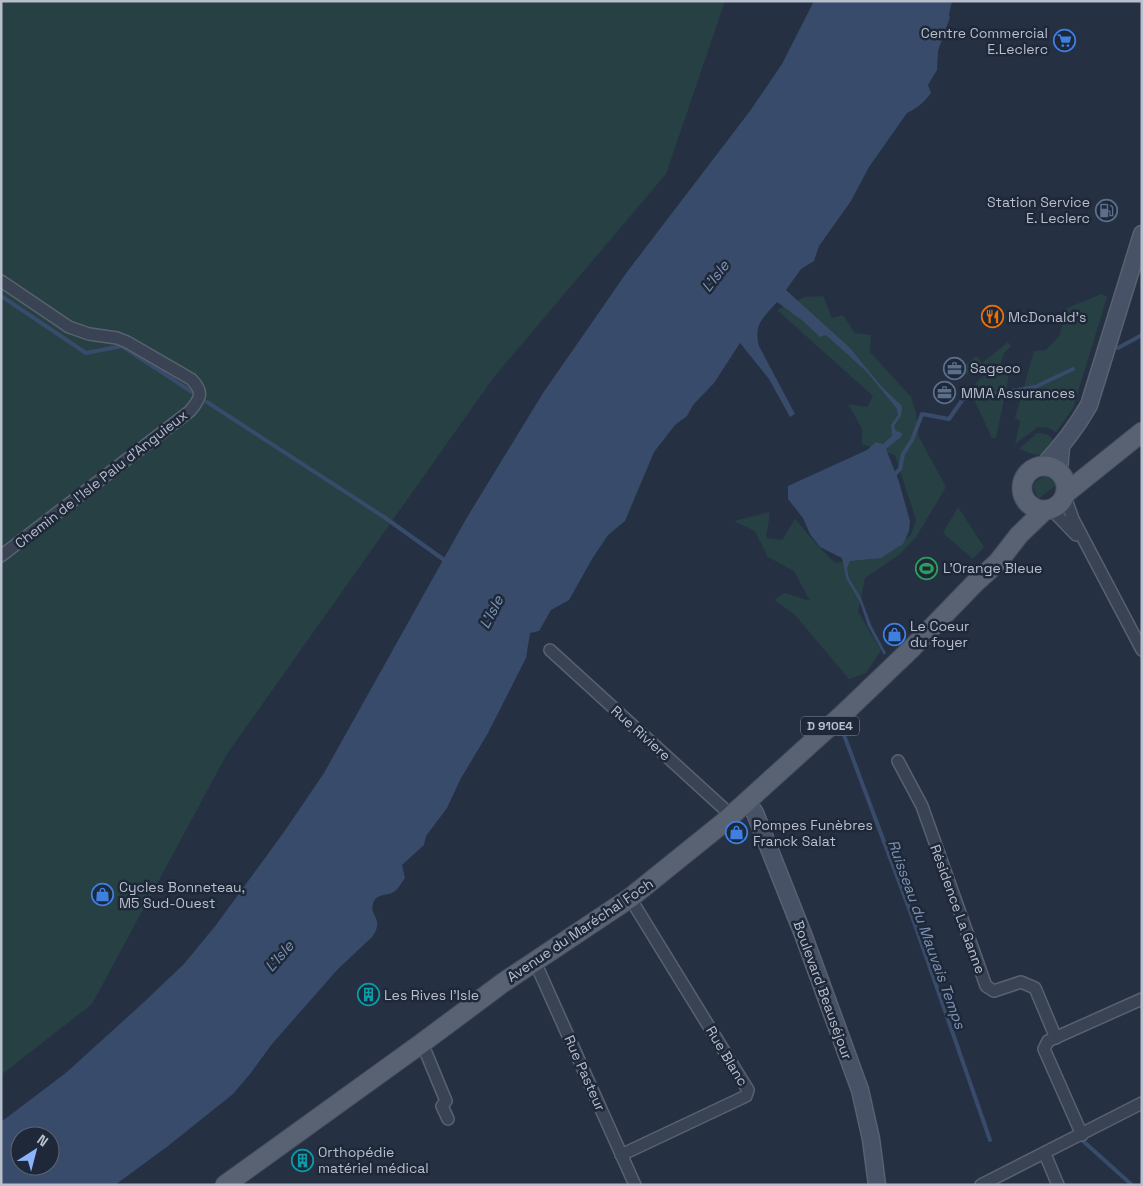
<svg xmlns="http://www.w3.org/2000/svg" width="1143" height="1186" font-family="'Space Grotesk',sans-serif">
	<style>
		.green { fill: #274044 }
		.water { fill: #384b6b; fill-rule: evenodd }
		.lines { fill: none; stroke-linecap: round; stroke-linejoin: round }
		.stream { stroke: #384b6b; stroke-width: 4 }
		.street-casing { stroke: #586170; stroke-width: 14 }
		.secondary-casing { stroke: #586170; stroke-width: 19 }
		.primary-casing { stroke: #444c5c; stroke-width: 21 }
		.street { stroke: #3a4353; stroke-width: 11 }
		.secondary { stroke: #485266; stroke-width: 16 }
		.primary { stroke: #586273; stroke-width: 19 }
		.labels { text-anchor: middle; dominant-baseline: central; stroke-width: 5; stroke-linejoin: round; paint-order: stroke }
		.shield { fill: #1e2838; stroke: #8991a0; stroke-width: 1 }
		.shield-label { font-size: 12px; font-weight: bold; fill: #b7becc }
		.poi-label { font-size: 14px; fill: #b7becc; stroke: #1e2838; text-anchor: start }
		.street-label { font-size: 14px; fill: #b7becc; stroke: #1e2838 }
		.water-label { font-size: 15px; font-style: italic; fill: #7d93b5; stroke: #1e2838 }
	</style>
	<rect width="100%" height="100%" fill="#253143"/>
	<path class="green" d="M1,1H725L666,174L494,377L227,754L92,1004L1,1075Z
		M1101,294L1107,297L1073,408L1056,432L1049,428L1038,427L1015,444L1020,421L1015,418L1034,351L1046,350L1060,335L1065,309Z
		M823,296L832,318L843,315L855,333L871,335L870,352L911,397L916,413L919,437L946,487L916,537L899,555L865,578L858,612L881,650L866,673L849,679L795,615L774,600L785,593L810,601L794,571L768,557L755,531L734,521L770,512L766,538L782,540L795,519L821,549L835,563L877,556L911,535L916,520L895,455L862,444V429L848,404L867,407L873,396L777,310L805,297Z
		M1008,342L1011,346L1004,353L1000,365C995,366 993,364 988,364C980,363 972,370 966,375L959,370L976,356L982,363Z
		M994,373L1009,375L996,438H992L972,395C975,382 981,374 994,373Z
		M1037,433C1045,433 1051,434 1053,442L1043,454L1035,455L1019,449Z
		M1044,476L1054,479L1058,484L1038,499L1033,487L1035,482Z
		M958,507L984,547L973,559L943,533Z"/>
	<path class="water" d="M814,1H952L949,15L950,17L938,51L937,70L928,85L931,93C924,102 918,108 907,113L869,167L851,201L819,246L814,261L801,269L786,290L850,348L881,386L902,406L901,416L894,426L896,431L902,433L901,437L886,449L899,482L910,521L909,531L903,544L881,558L850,561L847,568L849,578L861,598L872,627L886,653L884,655L868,626L860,602L846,578L842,558L820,547L810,534L803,518L788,499V486L867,450L876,442L883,444L892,436L891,425L898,415L897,409L867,372L826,335L820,337L803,321L777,302C764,317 753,324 759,346L795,414L790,417L769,379L740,343L714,383L693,405L687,416L675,425L654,452L625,521L608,535L592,559L569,600L551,610L539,631L530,633L526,658L488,733L460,780L447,808L426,836L424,845L402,865L405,878C402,882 399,888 395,891C388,897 376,892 373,904C369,916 385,919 372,937L337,970L272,1044L250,1074L233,1094L168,1146L115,1185H1V1122L67,1072L144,1002L184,964L216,925L284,832L324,773L466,519L543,393L627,272L750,111L782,64ZM20,1136H50V1166H20Z"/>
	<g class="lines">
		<path class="stream" d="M1,296L86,353L122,346L192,392
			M1118,348L1142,335
			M207,402L384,517L447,562
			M894,475L900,469L903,454L912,440L922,414L949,419L963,399L1035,387L1073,369
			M844,735L913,919L990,1140
			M1083,1141L1132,1185"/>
		<defs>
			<path id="street" d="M1,281L69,327L89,334L117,338L127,342L191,379C204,392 201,398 190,411L1,556
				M1065,497L1073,519L1142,650
				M1052,510L1076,535
				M550,650L732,816
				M898,761L922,806L986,986L994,991L1021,982L1035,988L1056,1038
				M535,962L635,1185
				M422,1043L446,1101L442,1106L448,1119
				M1082,1135L1044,1049L1048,1041L1142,999
				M1045,1154L1058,1185
				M621,1155L746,1096L748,1090L630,898
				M981,1185L1142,1103"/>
			<path id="secondary" d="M1043,466C1061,447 1076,428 1089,405L1142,234
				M1059,471L1061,447
				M748,802L755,813L803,934L860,1090L871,1139L877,1185"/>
			<path id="primary" d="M1022 488a22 22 0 1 1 44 0a22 22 0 1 1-44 0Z
				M1066,493L1142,432
				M225,1185L422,1043L504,982L630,898L723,823L840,717L911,649L975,583L998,562L1019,535L1044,511"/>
		</defs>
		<use href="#street" class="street-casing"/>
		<use href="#secondary" class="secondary-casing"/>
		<use href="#primary" class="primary-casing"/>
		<use href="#street" class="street"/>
		<use href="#secondary" class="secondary"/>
		<use href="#primary" class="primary"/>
	</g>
	<defs>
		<symbol id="supermarket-ring" viewBox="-11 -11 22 22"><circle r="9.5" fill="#1e2838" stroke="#3f7fe0" stroke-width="1.5"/><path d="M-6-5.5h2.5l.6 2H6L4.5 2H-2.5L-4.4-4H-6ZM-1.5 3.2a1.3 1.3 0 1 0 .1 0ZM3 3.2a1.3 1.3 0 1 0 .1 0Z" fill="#3f7fe0"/></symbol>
		<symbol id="fuel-ring" viewBox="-11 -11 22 22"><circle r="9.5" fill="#1e2838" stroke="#5c6f8a" stroke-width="1.5"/><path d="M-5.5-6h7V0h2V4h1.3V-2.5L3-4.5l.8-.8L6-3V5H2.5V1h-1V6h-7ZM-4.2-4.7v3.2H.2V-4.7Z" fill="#5c6f8a"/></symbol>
		<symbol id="restaurant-ring" viewBox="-11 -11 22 22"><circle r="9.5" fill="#1e2838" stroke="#e8710a" stroke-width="1.5"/><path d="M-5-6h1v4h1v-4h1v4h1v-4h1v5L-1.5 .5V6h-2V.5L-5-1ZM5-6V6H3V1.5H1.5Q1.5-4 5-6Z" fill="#e8710a"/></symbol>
		<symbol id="office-ring" viewBox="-11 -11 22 22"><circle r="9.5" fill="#1e2838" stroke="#5c6f8a" stroke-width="1.5"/><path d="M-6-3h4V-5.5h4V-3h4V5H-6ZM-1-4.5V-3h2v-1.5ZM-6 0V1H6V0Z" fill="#5c6f8a"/></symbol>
		<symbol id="stadium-ring" viewBox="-11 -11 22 22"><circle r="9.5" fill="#1e2838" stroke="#2e9e5b" stroke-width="1.5"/><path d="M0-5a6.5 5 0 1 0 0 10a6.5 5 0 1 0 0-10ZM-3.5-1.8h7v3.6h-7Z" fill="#2e9e5b"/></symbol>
		<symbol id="shop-ring" viewBox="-11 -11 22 22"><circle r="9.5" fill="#1e2838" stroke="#3f7fe0" stroke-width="1.5"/><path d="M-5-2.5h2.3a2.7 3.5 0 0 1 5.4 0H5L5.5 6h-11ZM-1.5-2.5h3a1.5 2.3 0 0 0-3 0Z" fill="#3f7fe0"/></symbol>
		<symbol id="building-ring" viewBox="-11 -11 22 22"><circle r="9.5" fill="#1e2838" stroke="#0f9aa8" stroke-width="1.5"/><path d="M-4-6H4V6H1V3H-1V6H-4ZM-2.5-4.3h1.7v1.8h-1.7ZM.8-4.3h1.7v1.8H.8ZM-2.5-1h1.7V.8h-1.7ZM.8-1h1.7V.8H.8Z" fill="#0f9aa8"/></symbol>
	</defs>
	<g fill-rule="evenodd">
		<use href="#supermarket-ring" x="1052" y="28" width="25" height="25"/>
		<use href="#fuel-ring" x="1094" y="198" width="25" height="25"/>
		<use href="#restaurant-ring" x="980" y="304" width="25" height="25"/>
		<use href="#office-ring" x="942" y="356" width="25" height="25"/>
		<use href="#office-ring" x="932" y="380" width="25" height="25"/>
		<use href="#stadium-ring" x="914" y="556" width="25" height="25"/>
		<use href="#shop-ring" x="882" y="622" width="25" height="25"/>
		<use href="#shop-ring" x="724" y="820" width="25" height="25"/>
		<use href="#shop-ring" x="90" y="882" width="25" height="25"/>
		<use href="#building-ring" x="356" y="982" width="25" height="25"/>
		<use href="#building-ring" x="290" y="1148" width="25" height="25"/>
	</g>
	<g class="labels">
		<rect class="shield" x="801" y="716.5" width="58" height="19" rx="4"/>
		<g class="shield-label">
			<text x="830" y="726">D 910E4</text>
		</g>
		<g class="poi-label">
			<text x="1048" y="33" text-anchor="end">Centre Commercial<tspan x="1048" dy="16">E.Leclerc</tspan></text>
			<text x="1090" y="202" text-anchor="end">Station Service<tspan x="1090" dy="16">E. Leclerc</tspan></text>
			<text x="1008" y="317">McDonald's</text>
			<text x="970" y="368">Sageco</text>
			<text x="961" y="393">MMA Assurances</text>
			<text x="943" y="568">L'Orange Bleue</text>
			<text x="910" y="626">Le Coeur<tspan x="910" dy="16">du foyer</tspan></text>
			<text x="753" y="825">Pompes Funèbres<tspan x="753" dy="16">Franck Salat</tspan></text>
			<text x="119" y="887">Cycles Bonneteau,<tspan x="119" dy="16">M5 Sud-Ouest</tspan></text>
			<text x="384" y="995">Les Rives l'Isle</text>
			<text x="318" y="1152">Orthopédie<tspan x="318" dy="16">matériel médical</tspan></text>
		</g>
		<g class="street-label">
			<text transform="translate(101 479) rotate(-38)">Chemin de l'Isle Palu d’Anguieux</text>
			<text transform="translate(641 733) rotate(42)">Rue Riviere</text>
			<text transform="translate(958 909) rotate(70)">Résidence La Ganne</text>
			<text transform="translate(580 930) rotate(-34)">Avenue du Maréchal Foch</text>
			<text transform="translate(823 990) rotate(70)">Boulevard Beauséjour</text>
			<text transform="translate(727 1056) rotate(59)">Rue Blanc</text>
			<text transform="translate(585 1073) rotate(66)">Rue Pasteur</text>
		</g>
		<g class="water-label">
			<text transform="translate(715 276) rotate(-53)">L'Isle</text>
			<text transform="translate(491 612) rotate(-63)">L'Isle</text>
			<text transform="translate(927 934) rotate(70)">Ruisseau du Mauvais Temps</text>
			<text transform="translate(279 956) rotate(-49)">L'Isle</text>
		</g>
	</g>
	<rect width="1143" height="1186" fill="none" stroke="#b7becc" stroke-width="5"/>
	<g transform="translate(35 1151) rotate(36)"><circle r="24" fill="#1e2838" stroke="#5b6473"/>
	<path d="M0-4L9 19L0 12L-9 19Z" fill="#8cb3fc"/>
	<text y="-8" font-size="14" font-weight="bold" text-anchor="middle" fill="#b7becc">N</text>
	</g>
</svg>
